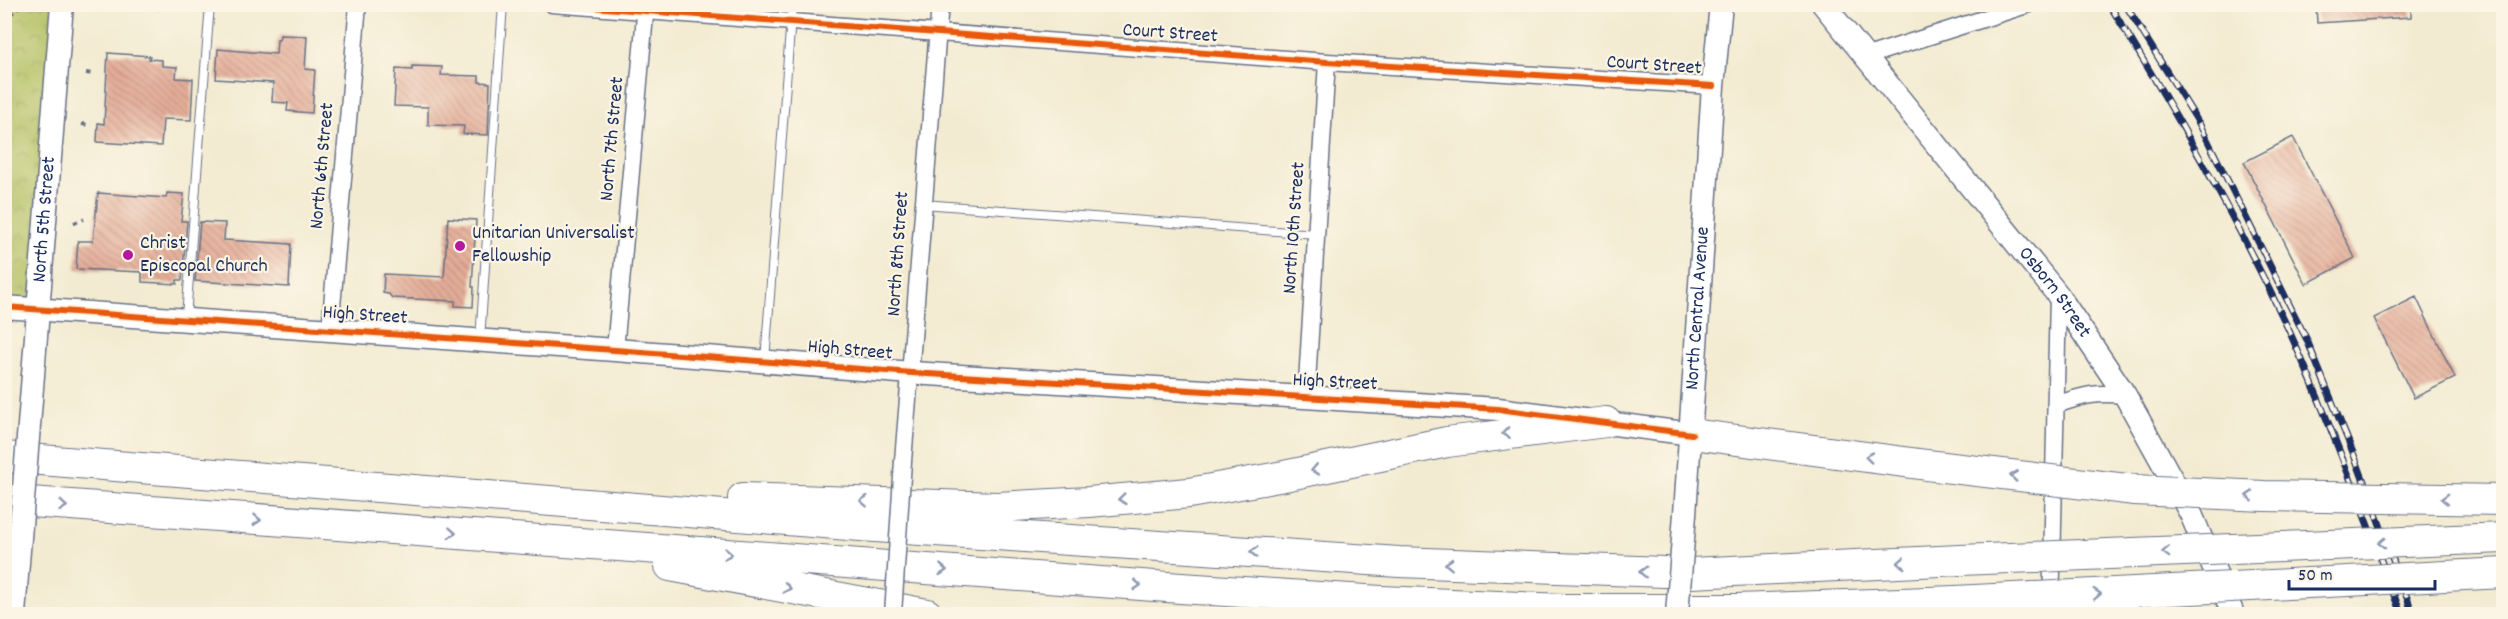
<svg xmlns="http://www.w3.org/2000/svg" width="2508" height="619" font-family="Dekko,sans-serif">
	<style>
		.park { fill: url(#park-crowns); stroke: #677860; stroke-width: 1.5 }
		.building { fill: url(#building-back-hatch) }
		.lines { fill: none; stroke-linecap: round; stroke-linejoin: round }
		.lane-casing { stroke: #677186; stroke-width: 10 }
		.street-casing { stroke: #677186; stroke-width: 19 }
		.secondary-casing { stroke: #677186; stroke-width: 25 }
		.highway-casing { stroke: #677186; stroke-width: 32 }
		.path { stroke: #677186; stroke-width: 4; stroke-dasharray: 4.5 4.5; stroke-linecap: butt }
		.lane { stroke: #fff; stroke-width: 8 }
		.street { stroke: #fff; stroke-width: 16 }
		.secondary { stroke: #fff; stroke-width: 22 }
		.highway { stroke: #fff; stroke-width: 30 }
		.rail-casing { stroke: #1b2f5e; stroke-width: 7 }
		.rail { stroke: #fcf5e5; stroke-width: 4.5; stroke-dasharray: 14; stroke-linecap: butt }
		.street-bridge-casing { stroke: #677186; stroke-width: 19; stroke-linecap: butt }
		.secondary-bridge-casing { stroke: #677186; stroke-width: 25; stroke-linecap: butt }
		.highway-bridge-casing { stroke: #677186; stroke-width: 32; stroke-linecap: butt }
		.street-bridge { stroke: #fff; stroke-width: 16 }
		.secondary-bridge { stroke: #fff; stroke-width: 22 }
		.highway-bridge { stroke: #fff; stroke-width: 30 }
		.cycleway-casing { stroke: #fcf5e5; stroke-width: 10 }
		.cycleway { stroke: #e8590c; stroke-width: 6 }
		.oneway { stroke: #8d97ae }
		.poi-dot { fill: #b5179e; stroke: #fcf5e5; stroke-width: 2 }
		.labels { text-anchor: middle; dominant-baseline: central; stroke-width: 4.5; stroke-linejoin: round; paint-order: stroke }
		.street-label { font-size: 20px; fill: #1b2f5e; stroke: #fcf5e5 }
		.poi-label { font-size: 20px; fill: #1b2f5e; stroke: #fcf5e5; text-anchor: start }
	</style>
	<defs>
		<pattern id="park-crowns" width="20" height="18" patternUnits="userSpaceOnUse" patternTransform="scale(1.5)"><rect width="20" height="18" fill="#b3c062"/><path d="M2 6a3 3 0 1 1 6 0M12 15a3 3 0 1 1 6 0" fill="none" stroke="#919c54"/></pattern>
		<pattern id="building-back-hatch" width="6" height="6" patternUnits="userSpaceOnUse" patternTransform="scale(1.5)"><rect width="6" height="6" fill="#e5ad98"/><path d="M-1 5l2 2M0 0l6 6M5-1l2 2" fill="none" stroke="#b98d7f"/></pattern>
	</defs>
	<rect width="100%" height="100%" fill="#fcf5e5"/>
	<filter id="ink" filterUnits="userSpaceOnUse"><feTurbulence type="fractalNoise" baseFrequency=".0167" numOctaves="2"/><feDisplacementMap in="SourceGraphic" scale="12" xChannelSelector="R" yChannelSelector="G"/><feConvolveMatrix kernelMatrix="1 2 1 2 8 2 1 2 1" color-interpolation-filters="sRGB"/></filter>
	<filter id="wash" filterUnits="userSpaceOnUse"><feTurbulence type="fractalNoise" baseFrequency=".008" numOctaves="4" result="noise"/><feDisplacementMap in="SourceGraphic" scale="24" xChannelSelector="R" yChannelSelector="G"/><feGaussianBlur stdDeviation="1.35" result="paint"/><feColorMatrix in="noise" values="0 0 0 0 0 0 0 0 0 0 0 0 0 0 0 0 0 1.4 0 .05"/><feComposite in="paint" operator="in"/></filter>
	<g filter="url(#wash)">
		<rect width="100%" height="100%" fill="#f3ebd1"/>
		<path class="park" d="M4,5H62L38,310L5,307Z"/>
		<g id="blocks">
			<path class="building" d="M2316,4H2411V17L2317,23Z
				M280,35L307,36L305,69L315,70L312,113L287,111L288,103L272,102L273,83L216,79L218,49L276,54L277,40H279Z
				M108,53L150,56L149,59L162,60V66L177,67L176,78L193,79L191,120L163,119L161,146L97,142L98,123L104,124Z
				M412,66L442,67L441,75L479,76V82L490,83L488,135L463,134L464,126L428,125V107L394,106L396,69L412,70Z
				M2293,137L2355,258L2306,284L2244,162Z
				M98,193L166,198L167,193L184,194L181,221H187L182,280H177V284L142,282V272L76,269L78,241H93Z
				M448,218L476,220L472,287H474L473,307L455,306V301L392,298L389,294L383,293L384,274L444,277Z
				M200,222L225,223L224,240L291,244L289,287L195,281Z
				M2416,297L2455,378L2414,398L2374,318Z"/>
		</g>
	</g>
	<g filter="url(#ink)">
		<use href="#blocks" fill-opacity="0" stroke="#677186" stroke-width="1.5"/>
		<g class="lines">
			<defs>
				<path id="lane" d="M923,204L1316,234
					M186,317L210,4
					M480,340L503,4
					M765,361L792,4"/>
				<path id="street" d="M552,4L1327,62L1713,86
					M1864,57L2030,4
					M330,330L358,4
					M615,350L646,4
					M1306,398L1327,62
					M2056,405C2084,395 2096,392 2125,395
					M903,461L940,4
					M2051,614L2058,295"/>
				<g id="secondary">
					<path id="s1" d="M1823,4L2058,295L2125,395L2191,514L2233,614"/>
					<path d="M4,307L615,350L912,373L1498,409L1692,434"/>
					<path id="s2" d="M33,375L62,4"/>
					<path id="s3" d="M1685,514L1713,86L1721,4"/>
					<path d="M14,614L16,588"/>
				</g>
				<path id="highway" d="M1692,434L1927,465
					M4,457L861,526L1399,562L1691,573L1960,560
					M743,498L997,507L1089,502L1189,493L1284,476L1447,442L1606,422
					M4,500L1181,588L1381,601L1565,609H1737L1955,601
					M670,566L927,614"/>
			</defs>
			<use href="#lane" class="lane-casing"/>
			<use href="#street" class="street-casing"/>
			<use href="#secondary" class="secondary-casing"/>
			<use href="#highway" class="highway-casing"/>
			<path class="path" d="M157,10L158,7
				M4,21L21,4
				M86,73L93,74
				M82,124L88,125
				M74,223L84,219"/>
			<use href="#lane" class="lane"/>
			<use href="#street" class="street"/>
			<use href="#secondary" class="secondary"/>
			<use href="#highway" class="highway"/>
			<defs>
				<path id="rail" d="M2109,4C2176,112 2238,221 2291,335C2332,426 2366,521 2401,614
					M2125,4L2200,125L2307,340L2356,460L2413,614"/>
			</defs>
			<use href="#rail" class="rail-casing"/>
			<use href="#rail" class="rail"/>
			<defs>
				<path id="street-bridge" d="M893,614L903,461"/>
				<path id="secondary-bridge" d="M16,588L33,375
					M1677,614L1685,514"/>
				<path id="highway-bridge" d="M1927,465L2135,490L2264,496L2504,500
					M1960,560L2504,538
					M1955,601L2504,573"/>
			</defs>
			<use href="#street-bridge" class="street-bridge-casing"/>
			<use href="#secondary-bridge" class="secondary-bridge-casing"/>
			<use href="#highway-bridge" class="highway-bridge-casing"/>
			<use href="#street-bridge" class="street-bridge"/>
			<use href="#secondary-bridge" class="secondary-bridge"/>
			<use href="#highway-bridge" class="highway-bridge"/>
			<defs>
				<path id="cycleway" d="M552,4L1327,62L1713,86
					M4,307L615,350L912,373L1498,409L1692,434"/>
			</defs>
			<use href="#cycleway" class="cycleway-casing"/>
			<use href="#cycleway" class="cycleway"/>
		</g>
		<defs><path id="oneway-chevron" d="M-2-3.5L2.5 0L-2 3.5" fill="none" stroke-width="1.6" stroke-linecap="round" stroke-linejoin="round" transform="scale(1.5)"/></defs>
		<g class="oneway">
			<use href="#oneway-chevron" transform="translate(1506 433) rotate(172)"/>
			<use href="#oneway-chevron" transform="translate(1869 457) rotate(-173)"/>
			<use href="#oneway-chevron" transform="translate(1315 470) rotate(168)"/>
			<use href="#oneway-chevron" transform="translate(2014 476) rotate(-173)"/>
			<use href="#oneway-chevron" transform="translate(2250 496) rotate(-177)"/>
			<use href="#oneway-chevron" transform="translate(1122 499) rotate(174)"/>
			<use href="#oneway-chevron" transform="translate(2445 499) rotate(-179)"/>
			<use href="#oneway-chevron" transform="translate(864 501) rotate(-177)"/>
			<use href="#oneway-chevron" transform="translate(63 506) rotate(5)"/>
			<use href="#oneway-chevron" transform="translate(257 520) rotate(4)"/>
			<use href="#oneway-chevron" transform="translate(452 533) rotate(4)"/>
			<use href="#oneway-chevron" transform="translate(2382 543) rotate(178)"/>
			<use href="#oneway-chevron" transform="translate(1254 552) rotate(-176)"/>
			<use href="#oneway-chevron" transform="translate(2166 552) rotate(178)"/>
			<use href="#oneway-chevron" transform="translate(728 554) rotate(4)"/>
			<use href="#oneway-chevron" transform="translate(1901 563) rotate(177)"/>
			<use href="#oneway-chevron" transform="translate(1449 564) rotate(-177)"/>
			<use href="#oneway-chevron" transform="translate(943 570) rotate(4)"/>
			<use href="#oneway-chevron" transform="translate(1643 572) rotate(-178)"/>
			<use href="#oneway-chevron" transform="translate(1137 585) rotate(4)"/>
			<use href="#oneway-chevron" transform="translate(787 588) rotate(11)"/>
			<use href="#oneway-chevron" transform="translate(2097 594) rotate(-3)"/>
		</g>
	</g>
	<g class="poi-dot">
		<circle cx="460" cy="246" r="6"/>
		<circle cx="128" cy="255" r="6"/>
	</g>
	<g class="labels">
		<g class="street-label">
			<text transform="translate(1170 34) rotate(4)">Court Street</text>
			<text transform="translate(1654 66) rotate(4)">Court Street</text>
			<text transform="translate(613 139) rotate(-85)">North 7th Street</text>
			<text transform="translate(323 166) rotate(-85)">North 6th Street</text>
			<text stroke="none"><textPath href="#s2" startOffset="156">North 5th Street</textPath></text>
			<text transform="translate(1295 228) rotate(-86)">North 10th Street</text>
			<text transform="translate(899 254) rotate(-86)">North 8th Street</text>
			<text stroke="none"><textPath href="#s1" startOffset="370">Osborn Street</textPath></text>
			<text stroke="none"><textPath href="#s3" startOffset="206">North Central Avenue</textPath></text>
			<text transform="translate(365 316) rotate(4)">High Street</text>
			<text transform="translate(850 351) rotate(5)">High Street</text>
			<text transform="translate(1335 383) rotate(3)">High Street</text>
		</g>
		<g class="poi-label">
			<text x="472" y="234">Unitarian Universalist<tspan x="472" dy="23">Fellowship</tspan></text>
			<text x="140" y="244">Christ<tspan x="140" dy="23">Episcopal Church</tspan></text>
		</g>
	</g>
	<rect width="2508" height="619" fill="none" stroke="#fcf5e5" stroke-width="24"/>
	<path d="M2289 580v9h146v-9" fill="none" stroke="#1b2f5e" stroke-width="3"/>
	<text x="2298" y="580" font-size="18" fill="#1b2f5e" stroke="#fcf5e5" stroke-width="4.5" paint-order="stroke">50 m</text>
</svg>
